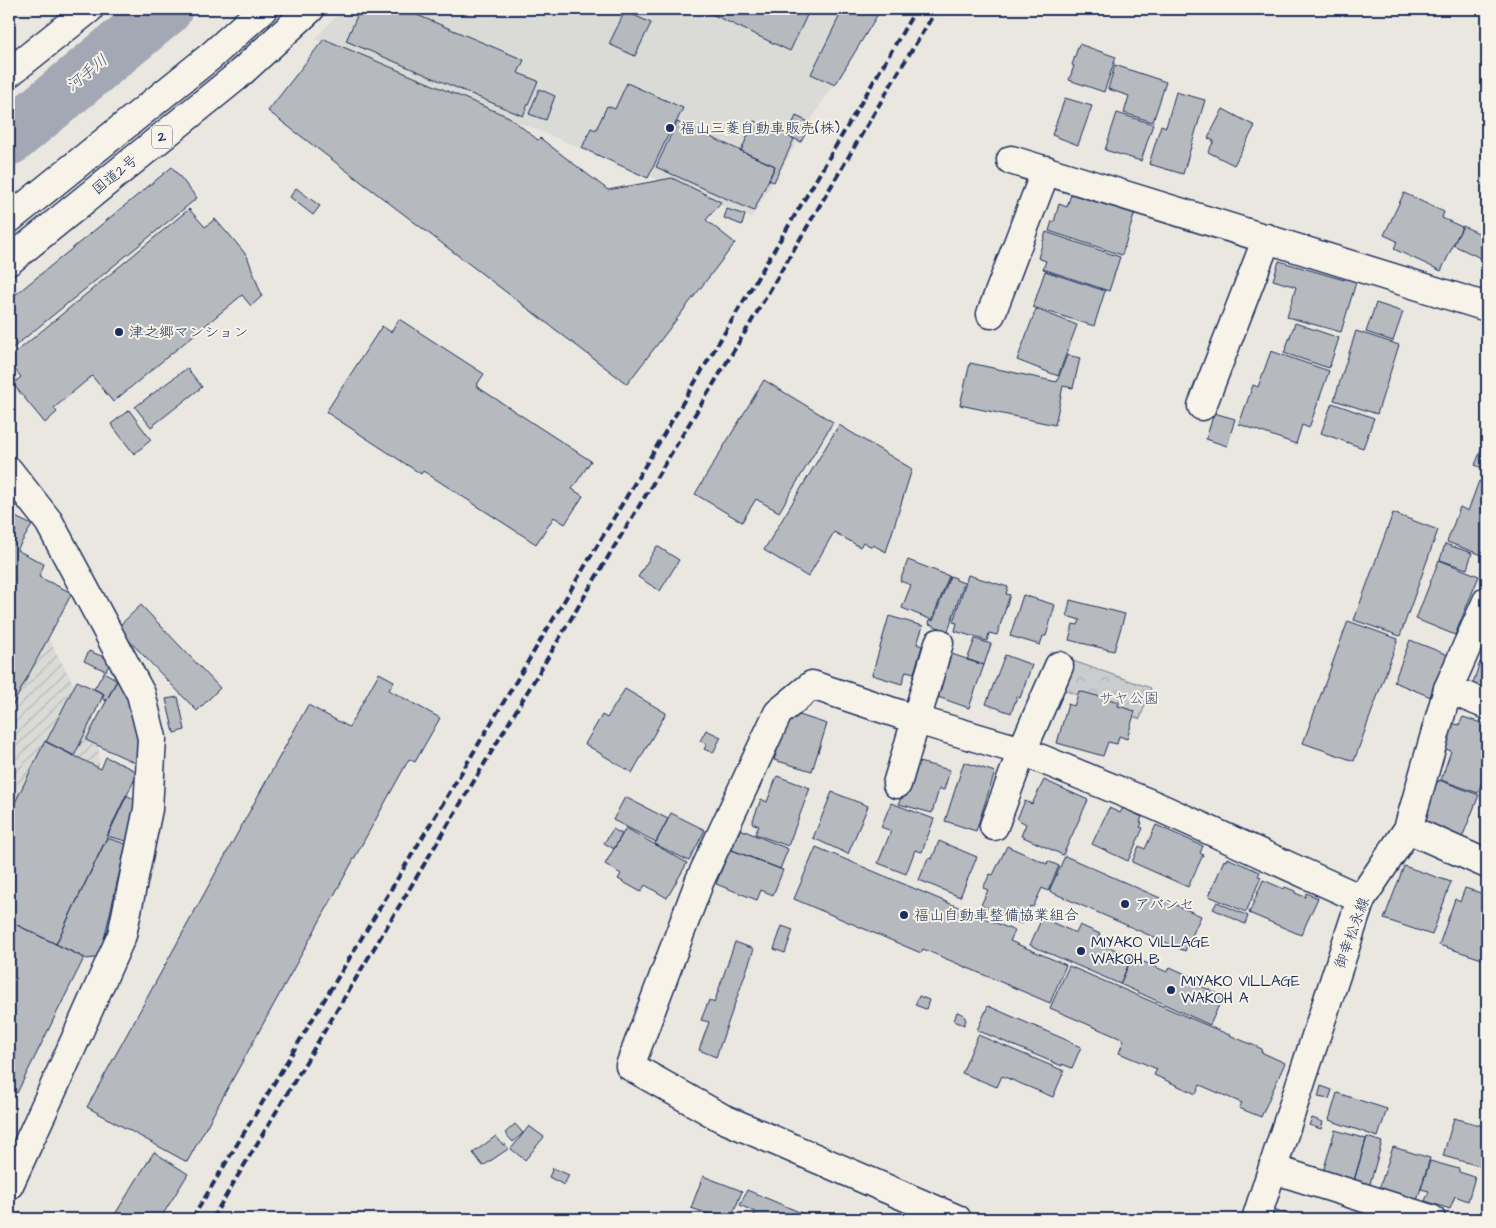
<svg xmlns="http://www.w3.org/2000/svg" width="1496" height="1228" font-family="'Architects Daughter','Klee One',sans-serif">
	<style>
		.built { fill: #dadad6 }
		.industrial { fill: url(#industrial-furrows) }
		.park { fill: url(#park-crowns); stroke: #737e96 }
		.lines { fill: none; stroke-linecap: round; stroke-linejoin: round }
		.river { stroke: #a3a8b4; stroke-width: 55 }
		.building { fill: #b6babf; stroke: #1b2f5e }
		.minor-casing { stroke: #1b2f5e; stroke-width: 31 }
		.major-casing { stroke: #1b2f5e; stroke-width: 31 }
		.highway-casing { stroke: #1b2f5e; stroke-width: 31 }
		.minor { stroke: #f7f3e8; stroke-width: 28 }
		.major { stroke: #f7f3e8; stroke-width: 28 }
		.highway { stroke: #f7f3e8; stroke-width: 28 }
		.rail { stroke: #1b2f5e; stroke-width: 4; stroke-dasharray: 8 4; stroke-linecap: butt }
		.poi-dot { fill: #1b2f5e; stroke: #f7f3e8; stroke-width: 2 }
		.labels { text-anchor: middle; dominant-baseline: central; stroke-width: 4; stroke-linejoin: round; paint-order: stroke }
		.shield { fill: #f7f3e8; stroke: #5d6a87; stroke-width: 1 }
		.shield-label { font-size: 14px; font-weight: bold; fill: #1b2f5e }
		.poi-label { font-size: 15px; fill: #1b2f5e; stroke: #f7f3e8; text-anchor: start }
		.street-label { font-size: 15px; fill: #1b2f5e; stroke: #f7f3e8 }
		.park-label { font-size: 15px; fill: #47567a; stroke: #f7f3e8 }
		.water-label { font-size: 16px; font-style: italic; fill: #445378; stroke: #f7f3e8 }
	</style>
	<defs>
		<pattern id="industrial-furrows" width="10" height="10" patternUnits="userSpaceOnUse" patternTransform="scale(1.25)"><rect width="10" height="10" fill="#dadad6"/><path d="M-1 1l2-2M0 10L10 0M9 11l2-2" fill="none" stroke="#babbba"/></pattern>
		<pattern id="park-crowns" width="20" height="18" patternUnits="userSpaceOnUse" patternTransform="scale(1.25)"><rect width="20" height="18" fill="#cbcccd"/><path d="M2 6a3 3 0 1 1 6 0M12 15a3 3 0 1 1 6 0" fill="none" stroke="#aeb0b2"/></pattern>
	</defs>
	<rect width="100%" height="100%" fill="#eae7e0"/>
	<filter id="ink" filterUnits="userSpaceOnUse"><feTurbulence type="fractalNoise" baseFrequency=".02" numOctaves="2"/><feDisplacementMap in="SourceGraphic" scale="10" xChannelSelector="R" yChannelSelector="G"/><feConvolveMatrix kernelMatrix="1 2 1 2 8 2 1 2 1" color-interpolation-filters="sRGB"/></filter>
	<g filter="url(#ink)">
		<path class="built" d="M343,9H879L751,218L315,39Z"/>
		<path class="industrial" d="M9,569L98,727L100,794L52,986L9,1059Z"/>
		<path class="park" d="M1073,661L1151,688L1140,719L1061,689Z"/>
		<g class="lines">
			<path class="river" d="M9,138L165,9"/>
		</g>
		<path class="building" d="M360,9H403L524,60L518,73L538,81L523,116L346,41Z
			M701,9H810L790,51Z
			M843,9H881L835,85L811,74Z
			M625,11L651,23L635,56L609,44Z
			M324,39L509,117L538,140L540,138L608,190L672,178L721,202L706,220L735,243L627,384L268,111Z
			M1079,44L1116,57L1104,92L1069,80L1074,66L1072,65Z
			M1115,65L1166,82L1153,122L1124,113L1129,96L1108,89Z
			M627,83L683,108L674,127H672L648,178L582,148L591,128L596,130L607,106L615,109Z
			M539,89L555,96L546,120L529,114Z
			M1176,92L1205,100L1183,174L1149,164L1161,125L1166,127Z
			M1065,98L1092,106L1078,145L1052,135Z
			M1223,109L1255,126L1234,165L1208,152L1214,141L1208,138Z
			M1117,113L1153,124L1141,161L1105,150Z
			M796,116L811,123L801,142L787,135Z
			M754,121L794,139L774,182L769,180L775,166L741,151Z
			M677,122L775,166L754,211L656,167Z
			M172,167L197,198L9,351V300Z
			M296,188L320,206L313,215L290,197Z
			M1072,191L1135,212L1122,255L1049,231L1052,221L1054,222L1059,204L1067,207Z
			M1404,193L1444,212L1442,218L1462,227L1441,271L1394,249L1397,241L1384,235Z
			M189,209L205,227L215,219L227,233H228L247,256L262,296L251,306L242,295L113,402L92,376L54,408L57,412L45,423L13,384L21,377L9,362V358Z
			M727,209L745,215L742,225L724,218Z
			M1463,226L1487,237V261L1453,245Z
			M1046,232L1120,257L1109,291L1043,269L1046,261L1038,258Z
			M1279,261L1344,280L1345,276L1357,279L1341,332L1287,317L1296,287L1273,280Z
			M1045,271L1105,291L1094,326L1033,307Z
			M1376,303L1403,312L1393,341L1366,332Z
			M1036,309L1077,325L1058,376L1017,360Z
			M399,319L484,374L476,386L591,461L572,489L583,496L565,524L554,517L536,544L423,471L421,474L326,412L382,326L391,332Z
			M1295,323L1339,338L1329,368L1284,353Z
			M1356,331L1399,345L1377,414L1334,400Z
			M1271,351L1329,371L1309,428L1302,425L1296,444L1239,424L1253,385L1258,387Z
			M1067,355L1080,358L1073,388L1063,386L1055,425L960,405L970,363L1057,382Z
			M187,368L202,387L151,427L135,407Z
			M764,380L833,422L779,512L756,499L742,522L695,494Z
			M1332,403L1374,418L1363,448L1321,433Z
			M129,410L151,440L134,454L111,424Z
			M1214,413L1235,419L1227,446L1206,439Z
			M839,425L912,469L886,552L873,545L872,547L863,542L860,547L834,532L808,577L764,550Z
			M1487,435V450L1482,448Z
			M1482,448L1487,450V470L1475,465Z
			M1487,477V549L1485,556L1447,542L1460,507L1468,511L1479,481L1485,484Z
			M1393,513L1438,530L1400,636L1354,620Z
			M9,514L32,525L17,550L44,564L39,577L72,593L9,712Z
			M1445,544L1472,553L1467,569L1440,560Z
			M657,546L679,560L660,591L638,577Z
			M908,560L949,576L932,620L902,608L911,585L900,581Z
			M1439,560L1479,576L1455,635L1416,619Z
			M968,575L1008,587L1006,594L1010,595L997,635L989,633L987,641L955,631L957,623L953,622Z
			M950,576L956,578V580L964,583L948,631L929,624L930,619L933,621Z
			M1023,595L1055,605L1046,636H1043L1040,645L1010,636Z
			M1070,600L1125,614L1114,651L1069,640L1073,624L1078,625L1080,620L1067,616Z
			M141,605L220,688L197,711L117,628Z
			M889,616L923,626L917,644L922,646L914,673L906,671L902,684L872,675Z
			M1348,621L1398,639L1354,761L1303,743Z
			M975,639L991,644L984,665L967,660Z
			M1410,640L1448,655L1431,697L1394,682Z
			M89,651L111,660L106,671L84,661Z
			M949,653L984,665L969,708L935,696Z
			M1005,655L1032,665L1020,698L1017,697L1011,713L986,704Z
			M1480,662L1487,664V697L1470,692Z
			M104,672L117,680L106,701L102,698L104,694L94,689Z
			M379,673L394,681L389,690L440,718L415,762L409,759L187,1162L87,1107L308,705L349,727Z
			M120,675L130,700L138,732L140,765L86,740Z
			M77,681L104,694L74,756L46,742Z
			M625,689L666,713L632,773L585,744L602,715L607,718Z
			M1079,691L1119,702L1118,706L1135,711L1127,739L1119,736L1117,744L1108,742L1103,756L1057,743L1068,704L1074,706Z
			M178,697L185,730L174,733L166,699Z
			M790,712L827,724L812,771L774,760Z
			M1463,717L1487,725L1484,736L1487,737V766L1478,793L1441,780L1451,751L1444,748L1452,723L1459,725Z
			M706,730L721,737L713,753L704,749L707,744L700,741Z
			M45,741L101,769L106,757L138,772L56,944L9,921V815Z
			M911,760L950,770L944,790L939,789L932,813L899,804Z
			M964,762L995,772L976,831L945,821Z
			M777,776L810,788L788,846L755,834L759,826L752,823L761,799L767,802Z
			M1431,779L1439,782V780L1479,795L1454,858L1412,827Z
			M1044,780L1088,800L1063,855L1021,836L1026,824L1017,819L1025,801L1032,804Z
			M1486,782L1487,783V795L1482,793Z
			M832,792L868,806L848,854L813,838Z
			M126,795L138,801L130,842L107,836Z
			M625,797L668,819L656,842L613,820Z
			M891,803L934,819L922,852L915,850L906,874L878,863L891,831L881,827Z
			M1109,808L1120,813L1123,808L1142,817L1140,822L1142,823L1140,827L1143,828L1128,861L1092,844Z
			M671,813L705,830L689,861L655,844Z
			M1156,825L1203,846L1200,853L1203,855L1188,887L1132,862L1139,846L1145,849Z
			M626,828L687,863L667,898L645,885L641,892L618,879L621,874L605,864Z
			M613,829L622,834L614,849L604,843Z
			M740,829L788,849L780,869L732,850Z
			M107,838L126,844L100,957L87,959L56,944Z
			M939,841L977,857L960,897L919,880L928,858L932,859Z
			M731,846L733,847L732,850L783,870L773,895L761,890L757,900L716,884Z
			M1007,846L1047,864L1048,861L1059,866L1048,891L1042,888L1033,907L1030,906L1021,924L981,905L988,890L983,888L990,874L993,875Z
			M816,847L1015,931L1010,941L1066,965L1050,1003L923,949L921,953L794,899Z
			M1065,856L1201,916L1185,951L1049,891Z
			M1227,858L1260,872L1258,876L1261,877L1246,912L1209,896L1224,860L1226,861Z
			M1404,866L1451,882L1432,935L1384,919Z
			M1263,880L1284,889L1285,887L1295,891V893L1305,897L1306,893L1318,898L1301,935L1249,913Z
			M1465,888L1487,895V953L1485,960L1439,945L1455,899L1460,902Z
			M1217,902L1248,916L1245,924L1213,909Z
			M1042,918L1076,933L1080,925L1100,934L1096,941L1132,957L1120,984L1030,945Z
			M9,921L84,958L17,1093L9,1089Z
			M782,926L793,930L785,953L774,949Z
			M735,942L754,949L716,1057L699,1050L709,1022L701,1020L709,1000L714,1003Z
			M1132,957L1167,972L1170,967L1190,976L1188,980L1223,996L1210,1025L1120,984Z
			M1069,966L1262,1049L1261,1052L1285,1063L1261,1117L1239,1108L1242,1103L1200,1085L1196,1094L1154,1075L1157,1069L1119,1053L1124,1040L1050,1008Z
			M919,996L929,1000L926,1009L915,1005Z
			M988,1006L1071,1042V1043L1081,1047L1072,1068L1062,1064V1066L977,1030Z
			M957,1012L963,1014L966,1020L964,1025L954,1021Z
			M978,1035L1064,1071L1053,1097L1002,1076L997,1087L962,1073Z
			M1321,1086L1332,1090L1329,1099L1318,1097Z
			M1337,1093L1387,1109L1378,1137L1329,1120Z
			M1312,1118L1323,1122L1321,1129L1309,1125Z
			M1454,1118L1487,1127V1168L1443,1156Z
			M515,1124L523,1133L513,1142L505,1133Z
			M529,1126L544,1137L525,1160L511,1149Z
			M1335,1130L1366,1139L1354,1181L1323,1172Z
			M496,1136L503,1145L505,1144L508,1149L483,1166L473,1153Z
			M1367,1137L1382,1142L1369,1187L1353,1183Z
			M1393,1147L1430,1158L1417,1201L1379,1189Z
			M154,1152L188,1174L160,1219H112Z
			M1430,1161L1459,1169V1172L1475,1177L1468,1201L1455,1196L1450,1209L1425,1201L1429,1191L1421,1189Z
			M553,1168L569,1175L564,1185L549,1177Z
			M703,1176L742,1191L731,1219L713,1213L712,1215L691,1208Z
			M747,1190L804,1214L801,1219H765L753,1214L755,1212L740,1205Z
			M1274,1209L1293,1216L1291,1219H1269Z
			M20,1212L36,1219H17Z"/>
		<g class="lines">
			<defs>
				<path id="minor" d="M9,73L89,9
					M1011,160L1487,307
					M991,314L1046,170
					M1202,406L1267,238
					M9,471L49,522L141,694L152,738L148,809L122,935L59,1076L9,1185
					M1448,689L1487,705
					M897,784L939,643
					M994,826L1022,751L1059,666
					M1408,829L1487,864
					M1273,1169L1431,1219
					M957,1219L722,1118L630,1066L700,880L778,713L812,685L917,720L1022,751L1156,806L1361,899"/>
				<path id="major" d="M1256,1219L1361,899L1408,829L1448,689L1487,601"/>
				<path id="highway" d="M9,219L211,56L263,9
					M9,261L236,77L310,9"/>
			</defs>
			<use href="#minor" class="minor-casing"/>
			<use href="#major" class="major-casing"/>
			<use href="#highway" class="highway-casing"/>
			<use href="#minor" class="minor"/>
			<use href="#major" class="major"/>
			<use href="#highway" class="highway"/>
			<path class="rail" d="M192,1219L457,780L810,190L916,9
				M212,1219L608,557L747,329L902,66L937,9"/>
		</g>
	</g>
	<g class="poi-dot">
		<circle cx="670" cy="128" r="5"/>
		<circle cx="119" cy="332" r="5"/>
		<circle cx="1125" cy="904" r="5"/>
		<circle cx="904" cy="915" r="5"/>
		<circle cx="1081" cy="951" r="5"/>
		<circle cx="1171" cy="990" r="5"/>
	</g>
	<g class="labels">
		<rect class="shield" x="152" y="125.5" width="20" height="23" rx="4"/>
		<g class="shield-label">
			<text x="162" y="137">2</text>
		</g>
		<g class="poi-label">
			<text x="680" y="128">福山三菱自動車販売(株)</text>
			<text x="129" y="332">津之郷マンション</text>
			<text x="1135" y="904">アバンセ</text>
			<text x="914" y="915">福山自動車整備協業組合</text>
			<text x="1091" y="942">MIYAKO VILLAGE<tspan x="1091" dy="17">WAKOH B</tspan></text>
			<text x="1181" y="981">MIYAKO VILLAGE<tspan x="1181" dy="17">WAKOH A</tspan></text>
		</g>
		<g class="street-label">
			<text transform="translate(115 175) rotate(-39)">国道2号</text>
			<text transform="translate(1352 933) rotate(-70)">御幸松永線</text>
		</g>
		<g class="park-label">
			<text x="1129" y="698">サヤ公園</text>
		</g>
		<g class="water-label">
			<text transform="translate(87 73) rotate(-39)">河手川</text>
		</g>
	</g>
	<rect width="1496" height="1228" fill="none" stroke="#f7f3e8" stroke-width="30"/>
	<rect x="15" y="15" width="1466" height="1198" fill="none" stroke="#1b2f5e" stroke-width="2" filter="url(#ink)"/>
</svg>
